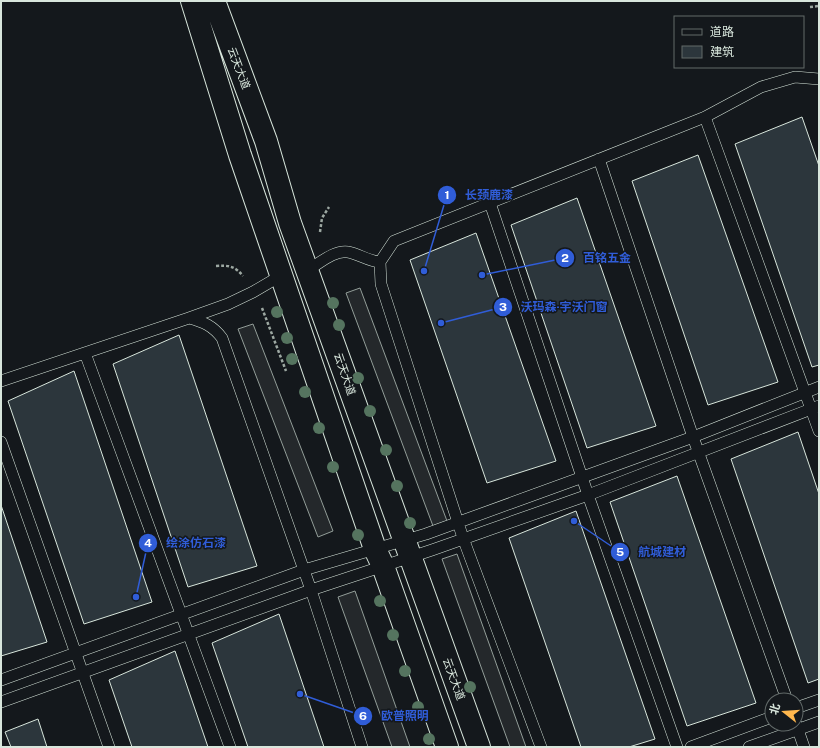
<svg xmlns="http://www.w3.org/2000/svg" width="820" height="748" font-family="'Public Sans','Noto Sans SC',sans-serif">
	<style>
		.parking { fill: #24282b; stroke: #939e99 }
		.building { fill: #2c363c; stroke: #d8e6dc }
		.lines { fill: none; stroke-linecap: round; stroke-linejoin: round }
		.lane-casing { stroke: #d8e6dc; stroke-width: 12 }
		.secondary-casing { stroke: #d8e6dc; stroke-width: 24 }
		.path { stroke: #9da8a2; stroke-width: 2.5; stroke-dasharray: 3 2; stroke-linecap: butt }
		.lane { stroke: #14181c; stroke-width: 11 }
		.secondary { stroke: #14181c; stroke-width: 22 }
		.tree { fill: #55745f }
		.labels { text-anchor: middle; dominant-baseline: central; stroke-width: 3; stroke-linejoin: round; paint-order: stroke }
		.street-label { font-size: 11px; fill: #d8e6dc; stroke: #14181c }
		.leader { fill: none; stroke: #305dd8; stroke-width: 1.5 }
		.callout-dot { fill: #305dd8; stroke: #14181c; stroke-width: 1.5 }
		.mark-label { font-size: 12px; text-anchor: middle; font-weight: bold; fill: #fff }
		.callout-label { font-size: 12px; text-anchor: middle; font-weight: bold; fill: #305dd8; stroke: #14181c; stroke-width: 3; stroke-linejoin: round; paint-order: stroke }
	</style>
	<rect width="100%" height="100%" fill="#14181c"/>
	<path class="parking" d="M360,288L447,521L433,526L346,293Z
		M253,324L333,531L318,537L238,329Z
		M457,554L526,747H510L442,559Z
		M355,591L410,747H392L338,597Z"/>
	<path class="building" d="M802,117L819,166V365L812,367L735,144Z
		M698,155L778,382L708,405L632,181Z
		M577,198L656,426L587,448L511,225Z
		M476,233L556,461L487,483L410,260Z
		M179,335L257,566L188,587L113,364Z
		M74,371L152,602L84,624L8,401Z
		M798,432L819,494V679L808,683L731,459Z
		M677,476L756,703L687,726L610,502Z
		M1,505L47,642L1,656Z
		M576,511L655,739L629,747H581L509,538Z
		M279,614L324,747H248L212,643Z
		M175,651L208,747H132L109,680Z
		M38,719L47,747H11L5,732Z"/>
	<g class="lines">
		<defs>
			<path id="lane" d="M705,117L819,431
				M599,159L693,437L787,700
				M490,203L588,495L677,747
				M308,270C320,263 334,250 348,252C359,254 368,261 380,262
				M189,318L228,304L253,292L282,275
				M85,353L230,747
				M1,381L189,318C204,322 213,326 222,338L311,590L362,747
				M1,442L109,747
				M1,680L304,570L426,534L693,437L819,387
				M1,702L311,590L432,550L588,495L819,406
				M796,708L819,700
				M796,724L804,747
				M541,747L463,538L381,284L380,262L394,241L705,117L761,87L795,77L819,79
				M691,747L772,717
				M749,747L819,722"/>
			<path id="secondary" d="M192,1L240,155L375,549L383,566L447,747
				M214,1L266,141L290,223L479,747"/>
		</defs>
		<use href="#lane" class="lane-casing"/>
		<use href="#secondary" class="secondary-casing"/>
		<path class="path" d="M810,7L819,6
			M320,232L322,218L329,207
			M216,266C228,265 235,266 243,276
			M262,308L286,371"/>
		<use href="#lane" class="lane"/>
		<use href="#secondary" class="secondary"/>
	</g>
	<g class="tree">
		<circle cx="333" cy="303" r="6"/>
		<circle cx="277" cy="312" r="6"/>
		<circle cx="339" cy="325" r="6"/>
		<circle cx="287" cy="338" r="6"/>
		<circle cx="292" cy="359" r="6"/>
		<circle cx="358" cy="378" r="6"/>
		<circle cx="305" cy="392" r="6"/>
		<circle cx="370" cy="411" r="6"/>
		<circle cx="319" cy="428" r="6"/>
		<circle cx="386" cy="450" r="6"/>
		<circle cx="333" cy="467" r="6"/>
		<circle cx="397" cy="486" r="6"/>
		<circle cx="410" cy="523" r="6"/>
		<circle cx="358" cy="535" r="6"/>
		<circle cx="380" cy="601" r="6"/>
		<circle cx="393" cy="635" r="6"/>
		<circle cx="405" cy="671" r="6"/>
		<circle cx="470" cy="687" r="6"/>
		<circle cx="418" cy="707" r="6"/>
		<circle cx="429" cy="739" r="6"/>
	</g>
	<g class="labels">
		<g class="street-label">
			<text transform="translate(239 68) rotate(69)">云天大道</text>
			<text transform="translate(345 374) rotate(71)">云天大道</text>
			<text transform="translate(454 679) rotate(70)">云天大道</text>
		</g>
	</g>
	<path class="leader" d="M424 271L447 195M482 275L565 258M441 323L503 307M136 597L148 543M574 521L620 552M300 694L363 716"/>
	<g class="callout-dot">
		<circle cx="424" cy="271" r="4"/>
		<circle cx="482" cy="275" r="4"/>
		<circle cx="441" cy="323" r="4"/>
		<circle cx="136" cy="597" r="4"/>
		<circle cx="574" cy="521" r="4"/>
		<circle cx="300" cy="694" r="4"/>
		<circle cx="447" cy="195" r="10"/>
		<circle cx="565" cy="258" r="10"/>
		<circle cx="503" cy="307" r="10"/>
		<circle cx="148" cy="543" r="10"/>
		<circle cx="620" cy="552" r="10"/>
		<circle cx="363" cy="716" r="10"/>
	</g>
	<g class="mark-label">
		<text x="447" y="199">1</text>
		<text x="565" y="262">2</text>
		<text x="503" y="311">3</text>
		<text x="148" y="547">4</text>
		<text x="620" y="556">5</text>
		<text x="363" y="720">6</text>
	</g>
	<g class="callout-label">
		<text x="489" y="199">长颈鹿漆</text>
		<text x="607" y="262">百铭五金</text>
		<text x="564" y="311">沃玛森·宇沃门窗</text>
		<text x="196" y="547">绘涂仿石漆</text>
		<text x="662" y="556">航城建材</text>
		<text x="405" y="720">欧普照明</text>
	</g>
	<rect width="820" height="748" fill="none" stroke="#d8e6dc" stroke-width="4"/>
	<rect x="674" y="16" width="130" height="52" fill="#14181c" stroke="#626a69"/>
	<rect x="682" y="29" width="20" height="6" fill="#14181c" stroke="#626a69"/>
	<text x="710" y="36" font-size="12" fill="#d8e6dc">道路</text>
	<rect x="682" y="46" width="20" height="12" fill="#2c363c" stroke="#626a69"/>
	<text x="710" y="56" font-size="12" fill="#d8e6dc">建筑</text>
	<g transform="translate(784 712) rotate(287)"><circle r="19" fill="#14181c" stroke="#626a69"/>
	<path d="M0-3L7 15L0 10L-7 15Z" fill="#ffb74d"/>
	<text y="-6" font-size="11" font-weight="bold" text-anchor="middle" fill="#d8e6dc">北</text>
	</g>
</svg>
